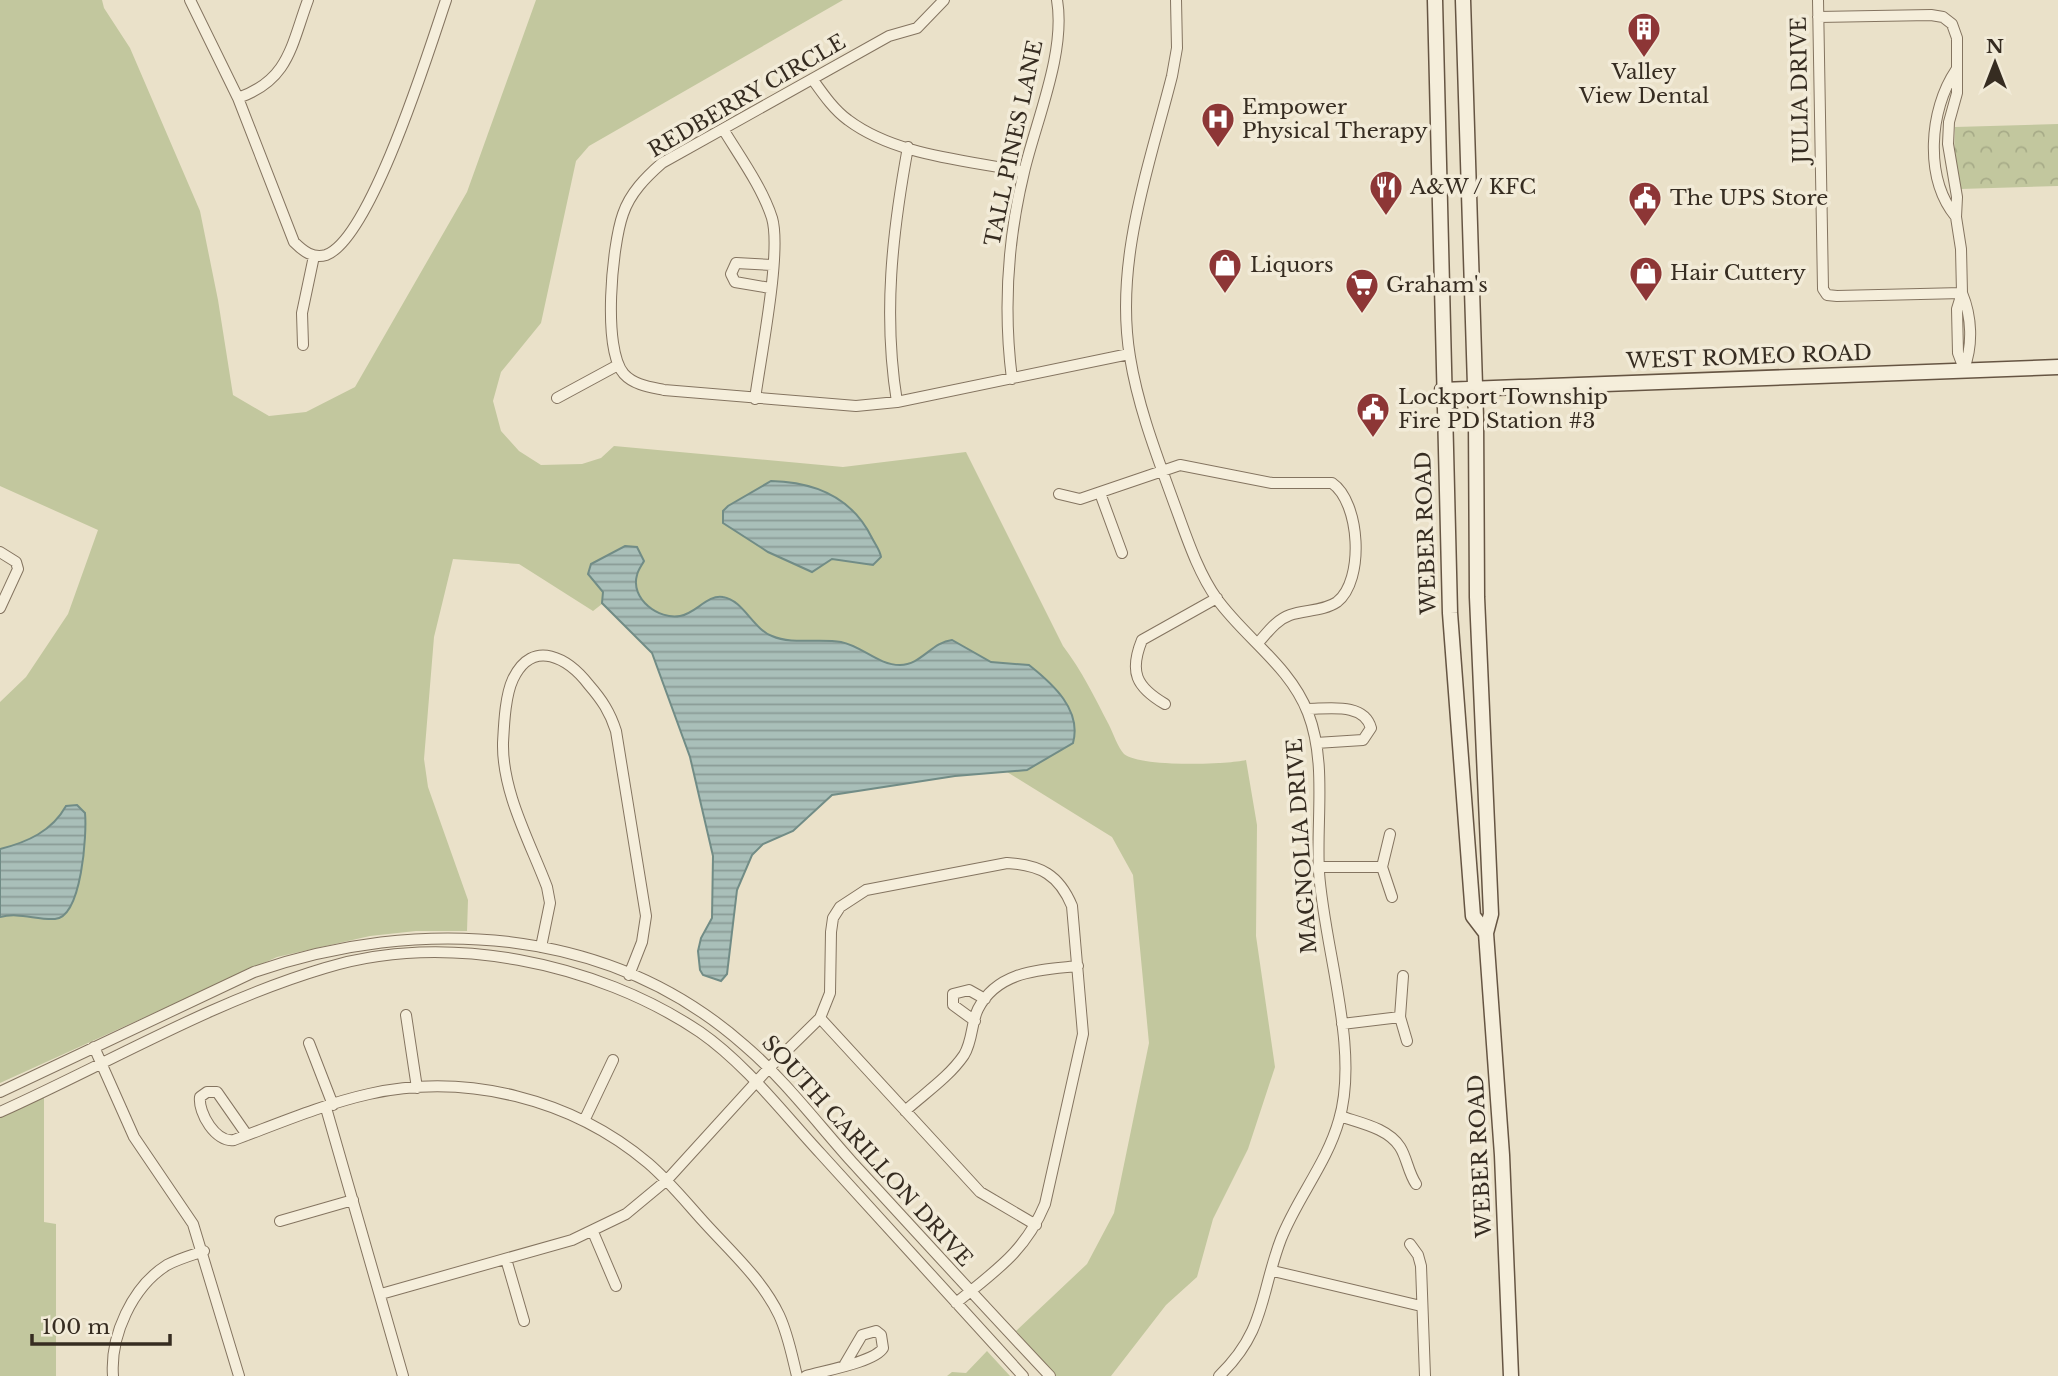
<svg xmlns="http://www.w3.org/2000/svg" width="2058" height="1376" font-family="'Libre Baskerville',serif">
	<style>
		.grass { fill: #c2c79e }
		.forest { fill: url(#forest-crowns) }
		.water { fill: url(#water-rules); stroke: #718c86; stroke-width: 2 }
		.lines { fill: none; stroke-linecap: round; stroke-linejoin: round }
		.street-casing { stroke: #847460; stroke-width: 12 }
		.secondary-casing { stroke: #665543; stroke-width: 17 }
		.street { stroke: #f5eedb; stroke-width: 10 }
		.secondary { stroke: #f5eedb; stroke-width: 14 }
		.labels { text-anchor: middle; dominant-baseline: central; stroke-width: 7; stroke-linejoin: round; paint-order: stroke }
		.poi-label { font-size: 21px; fill: #362c21; stroke: #f2ebd8; text-anchor: start }
		.street-label { font-size: 21px; fill: #362c21; stroke: #f2ebd8 }
	</style>
	<defs>
		<pattern id="forest-crowns" width="20" height="18" patternUnits="userSpaceOnUse" patternTransform="scale(1.75)"><rect width="20" height="18" fill="#c2c79e"/><path d="M2 6a3 3 0 1 1 6 0M12 15a3 3 0 1 1 6 0" fill="none" stroke="#a7ab88"/></pattern>
		<pattern id="water-rules" width="6" height="5" patternUnits="userSpaceOnUse" patternTransform="scale(1.75)"><rect width="6" height="5" fill="#a9bfb9"/><path d="M0 2.5h6" fill="none" stroke="#8a9b96"/></pattern>
	</defs>
	<rect width="100%" height="100%" fill="#eae1c9"/>
	<path class="grass" d="M0,0H102L104,8L130,48L200,211L218,300L233,395L269,416L306,412L355,387L467,192L536,0H843L589,146L576,161L541,323L501,372L493,401L501,431L519,451L541,465L582,464L601,458L614,446L843,467L966,452L1063,646C1082,671 1095,698 1109,725C1113,733 1118,748 1124,754C1139,767 1225,765 1246,760L1257,825L1256,936L1275,1067L1248,1149L1213,1219L1197,1277L1166,1305L1111,1376H1056L1016,1331L1087,1264L1114,1213L1149,1043L1133,875L1112,837L1007,772L955,776L832,795L793,831L763,844L752,855L737,890L727,974L721,981L703,975L698,951L701,938L712,918L713,856L690,757L652,653L602,604L593,611L519,564L453,559L434,637L424,759L428,787L468,900L467,931H416L370,936L277,957L0,1083V702L26,677L68,614L98,530L0,486Z
		M44,1097V1222L56,1224V1376H0V1118Z
		M987,1351L1010,1376H947L952,1372L966,1373Z"/>
	<path class="forest" d="M2058,124V186L1960,189L1954,155L1955,127Z"/>
	<path class="water" d="M771,481C815,482 852,497 872,538C875,544 880,550 881,557L873,565L832,559L812,572L768,552L723,523V511L728,506Z
		M625,546L637,547L644,561C642,565 638,570 637,575C630,599 659,620 680,616C695,614 708,594 723,597C743,600 753,629 772,636C792,645 819,638 841,642C862,646 878,665 900,665C921,665 932,642 952,640L991,662L1029,665C1053,684 1082,710 1073,743L1027,770L955,776L832,795L793,831L763,844L752,855L737,890L727,974L721,981L703,975L700,970L698,951L701,938L712,918L713,856L690,757L652,653L602,603L603,592L588,574L591,564Z
		M77,805L85,813C87,833 82,917 55,919C36,920 19,912 0,917V849C28,842 52,831 66,806Z"/>
	<g class="lines">
		<defs>
			<path id="street" d="M190,0L238,98L294,242C303,251 313,259 326,255C371,239 430,47 446,0
				M944,0L917,28L889,36L662,163C646,177 630,193 623,214C612,245 602,349 624,374C634,385 650,387 664,390L856,406L897,402L1129,354
				M1176,0L1177,48L1172,76C1149,167 1114,262 1130,357C1138,407 1157,456 1174,503C1186,535 1197,571 1217,599C1245,638 1290,666 1308,713C1327,762 1316,820 1319,872C1324,948 1360,1049 1339,1120C1327,1163 1297,1198 1281,1239C1260,1294 1266,1331 1219,1376
				M1818,0L1823,289L1827,295L1837,296L1962,293
				M1818,17L1931,15L1943,17L1952,24L1957,38V93L1949,122L1948,144L1957,197L1956,217L1961,249L1962,293L1957,309L1958,353L1964,369
				M813,80C823,94 834,110 848,120C896,156 967,160 1024,172
				M238,98C289,80 291,46 308,0
				M723,129C740,157 762,187 772,218C782,252 760,360 755,399
				M1956,217C1924,178 1929,110 1956,70
				M770,288L735,282L731,274L736,263L772,265
				M1962,293C1972,317 1973,345 1964,369
				M303,345L302,313L314,256
				M1012,379C1003,308 1007,242 1024,172C1036,121 1066,52 1057,0
				M557,398L618,365
				M897,402C883,315 892,234 908,147
				M1100,493L1122,553
				M1059,494L1080,499L1180,465L1272,483H1332C1360,502 1365,580 1337,602C1324,611 1305,610 1290,615C1276,620 1268,632 1258,643
				M0,552L16,562L18,569L0,608
				M1165,704C1136,687 1129,672 1142,640L1217,598
				M1307,709C1328,709 1364,702 1371,728L1363,740L1316,743
				M1390,834L1382,867L1392,897
				M1319,867H1382
				M541,947L550,903L547,887C530,842 502,792 503,743C504,725 505,696 513,679C533,637 569,659 589,685C602,700 610,712 616,731L646,916L642,942L629,975
				M1403,976L1400,1017L1407,1041
				M406,1015L417,1088
				M820,1018L980,1192L1036,1225
				M975,1021L953,1005V994L969,990L985,999
				M1342,1024L1400,1017
				M309,1043L333,1105
				M94,1047L134,1137L193,1224L239,1376
				M0,1092L254,972C419,915 608,925 744,1045C784,1079 817,1123 852,1162C918,1234 983,1305 1050,1376
				M326,1108L403,1376
				M905,1111C925,1093 949,1077 964,1055C973,1040 971,1023 978,1009C998,970 1041,970 1078,966
				M0,1112C107,1064 211,1002 325,968C445,931 596,962 700,1032C746,1064 783,1113 821,1154C888,1228 956,1302 1023,1376
				M1340,1116C1360,1123 1388,1128 1400,1147C1407,1158 1408,1172 1416,1184
				M584,1121L613,1060
				M247,1135L217,1092H207L200,1097C198,1113 216,1143 234,1140C277,1124 324,1104 369,1094C466,1072 572,1099 648,1163C668,1180 685,1201 703,1221C729,1250 762,1279 779,1315C788,1334 792,1356 797,1376
				M280,1221L353,1200
				M593,1232L616,1286
				M1410,1244L1418,1255L1421,1266L1425,1376
				M506,1259L524,1321
				M1273,1271L1421,1306
				M381,1294L572,1240L626,1214L667,1180L768,1069L820,1018L830,993L831,932L833,918L840,907L866,890L1007,863C1041,865 1059,875 1072,906L1083,1034L1045,1204C1025,1252 995,1271 956,1303
				M113,1376C110,1336 132,1287 167,1265C178,1259 192,1255 204,1251
				M806,1376C823,1371 875,1362 883,1348L881,1335L876,1331L862,1335L845,1364"/>
			<path id="secondary" d="M1435,0L1450,613L1473,916L1486,933
				M1463,0L1476,418L1477,597L1491,914L1486,933L1502,1155L1511,1376
				M1442,390L2058,367"/>
		</defs>
		<use href="#street" class="street-casing"/>
		<use href="#secondary" class="secondary-casing"/>
		<use href="#street" class="street"/>
		<use href="#secondary" class="secondary"/>
	</g>
	<defs>
		<symbol id="building-pin" viewBox="-11 -11 22 30"><path d="M0 17L-7.5 6A9.5 9.5 0 1 1 7.5 6Z" fill="#8d3636" stroke="#f2ebd8"/><path d="M-4-6H4V6H1V3H-1V6H-4ZM-2.5-4.3h1.7v1.8h-1.7ZM.8-4.3h1.7v1.8H.8ZM-2.5-1h1.7V.8h-1.7ZM.8-1h1.7V.8H.8Z" fill="#fff"/></symbol>
		<symbol id="hospital-pin" viewBox="-11 -11 22 30"><path d="M0 17L-7.5 6A9.5 9.5 0 1 1 7.5 6Z" fill="#8d3636" stroke="#f2ebd8"/><path d="M-5-5h3v3.5h4V-5h3V5h-3V1.5h-4V5h-3Z" fill="#fff"/></symbol>
		<symbol id="restaurant-pin" viewBox="-11 -11 22 30"><path d="M0 17L-7.5 6A9.5 9.5 0 1 1 7.5 6Z" fill="#8d3636" stroke="#f2ebd8"/><path d="M-5-6h1v4h1v-4h1v4h1v-4h1v5L-1.5 .5V6h-2V.5L-5-1ZM5-6V6H3V1.5H1.5Q1.5-4 5-6Z" fill="#fff"/></symbol>
		<symbol id="civic-pin" viewBox="-11 -11 22 30"><path d="M0 17L-7.5 6A9.5 9.5 0 1 1 7.5 6Z" fill="#8d3636" stroke="#f2ebd8"/><path d="M-.6-6.5H3V-4.5H.6V-3L4-1V1h2V6H-6V1h2V-1L-.6-3ZM-1.2 2.5V6h2.4V2.5Z" fill="#fff"/></symbol>
		<symbol id="shop-pin" viewBox="-11 -11 22 30"><path d="M0 17L-7.5 6A9.5 9.5 0 1 1 7.5 6Z" fill="#8d3636" stroke="#f2ebd8"/><path d="M-5-2.5h2.3a2.7 3.5 0 0 1 5.4 0H5L5.5 6h-11ZM-1.5-2.5h3a1.5 2.3 0 0 0-3 0Z" fill="#fff"/></symbol>
		<symbol id="supermarket-pin" viewBox="-11 -11 22 30"><path d="M0 17L-7.5 6A9.5 9.5 0 1 1 7.5 6Z" fill="#8d3636" stroke="#f2ebd8"/><path d="M-6-5.5h2.5l.6 2H6L4.5 2H-2.5L-4.4-4H-6ZM-1.5 3.2a1.3 1.3 0 1 0 .1 0ZM3 3.2a1.3 1.3 0 1 0 .1 0Z" fill="#fff"/></symbol>
	</defs>
	<g fill-rule="evenodd">
		<use href="#building-pin" x="1625" y="10" width="38" height="52"/>
		<use href="#hospital-pin" x="1199" y="100" width="38" height="52"/>
		<use href="#restaurant-pin" x="1367" y="168" width="38" height="52"/>
		<use href="#civic-pin" x="1626" y="179" width="38" height="52"/>
		<use href="#shop-pin" x="1206" y="246" width="38" height="52"/>
		<use href="#shop-pin" x="1627" y="254" width="38" height="52"/>
		<use href="#supermarket-pin" x="1343" y="266" width="38" height="52"/>
		<use href="#civic-pin" x="1354" y="390" width="38" height="52"/>
	</g>
	<g class="labels">
		<g class="poi-label">
			<text x="1644" y="72" text-anchor="middle">Valley<tspan x="1644" dy="24">View Dental</tspan></text>
			<text x="1242" y="107">Empower<tspan x="1242" dy="24">Physical Therapy</tspan></text>
			<text x="1410" y="187">A&amp;W / KFC</text>
			<text x="1670" y="198">The UPS Store</text>
			<text x="1250" y="265">Liquors</text>
			<text x="1670" y="273">Hair Cuttery</text>
			<text x="1386" y="285">Graham's</text>
			<text x="1398" y="397">Lockport Township<tspan x="1398" dy="24">Fire PD Station #3</tspan></text>
		</g>
		<g class="street-label">
			<text transform="translate(1800 90) rotate(-91)">JULIA DRIVE</text>
			<text transform="translate(747 96) rotate(-30)">REDBERRY CIRCLE</text>
			<text transform="translate(1014 143) rotate(-78)">TALL PINES LANE</text>
			<text transform="translate(1749 357) rotate(-2)">WEST ROMEO ROAD</text>
			<text transform="translate(1426 533) rotate(-92)">WEBER ROAD</text>
			<text transform="translate(1302 846) rotate(-94)">MAGNOLIA DRIVE</text>
			<text transform="translate(867 1151) rotate(48)">SOUTH CARILLON DRIVE</text>
			<text transform="translate(1480 1156) rotate(-93)">WEBER ROAD</text>
		</g>
	</g>
	<g transform="translate(1995 63)" stroke="#f2ebd8" stroke-width="5" paint-order="stroke">
	<path d="M0-5L12 26L0 18L-12 26Z" fill="#362c21"/>
	<text y="-10" font-size="19" font-weight="bold" text-anchor="middle" fill="#362c21">N</text>
	</g>
	<path d="M32 1334v10h138v-10" fill="none" stroke="#362c21" stroke-width="3.5"/>
	<text x="42" y="1334" font-size="21" fill="#362c21" stroke="#f2ebd8" stroke-width="5" paint-order="stroke">100 m</text>
</svg>
